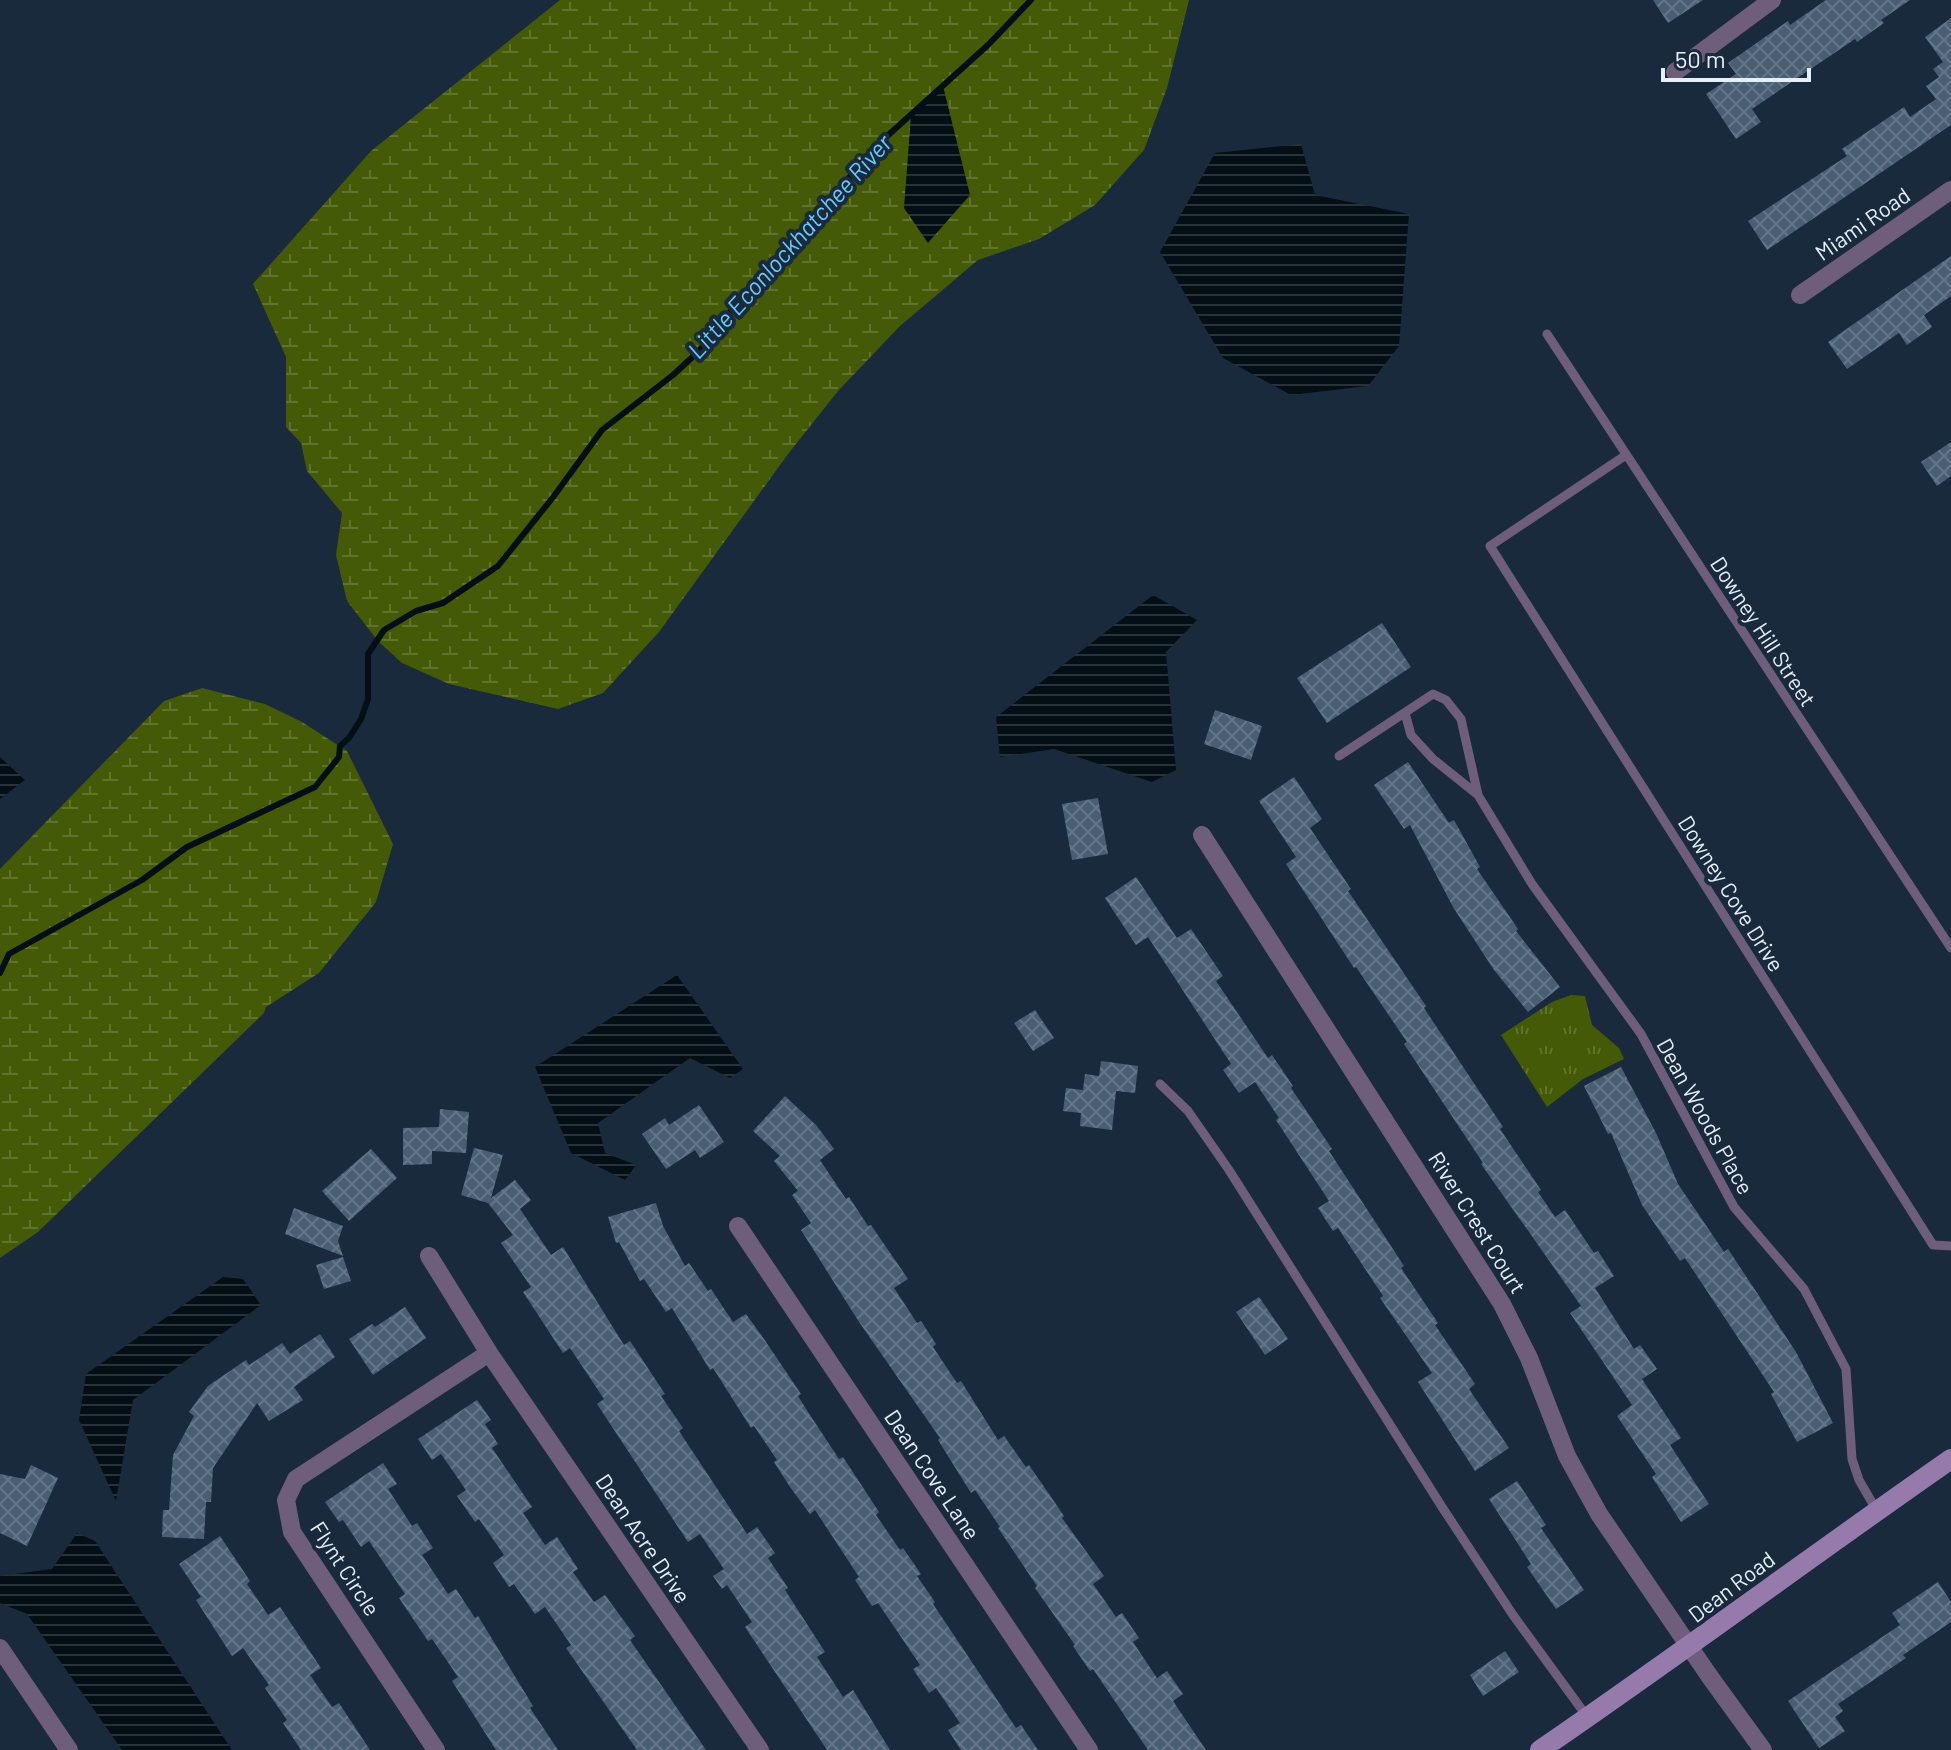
<svg xmlns="http://www.w3.org/2000/svg" width="1951" height="1750" font-family="Barlow,sans-serif">
	<style>
		.wetland { fill: url(#wetland-marsh) }
		.park { fill: url(#park-tufts) }
		.water { fill: url(#water-rules) }
		.lines { fill: none; stroke-linecap: round; stroke-linejoin: round }
		.stream { stroke: #040f15; stroke-width: 6 }
		.building { fill: url(#building-cross-hatch) }
		.service { stroke: #6f5d7c; stroke-width: 9 }
		.minor { stroke: #6f5d7c; stroke-width: 18 }
		.secondary { stroke: #967aab; stroke-width: 20 }
		.labels { text-anchor: middle; dominant-baseline: central; stroke-width: 8; stroke-linejoin: round; paint-order: stroke }
		.street-label { font-size: 22px; fill: #e4effb; stroke: #182a3c }
		.water-label { font-size: 24px; font-style: italic; fill: #6acbfc; stroke: #182a3c }
	</style>
	<defs>
		<pattern id="wetland-marsh" width="20" height="14" patternUnits="userSpaceOnUse" patternTransform="scale(2)"><rect width="20" height="14" fill="#455a06"/><path d="M1 5h8M5 5V1M11 12h8M15 12V8" fill="none" stroke="#60722b"/></pattern>
		<pattern id="park-tufts" width="24" height="20" patternUnits="userSpaceOnUse" patternTransform="scale(2)"><rect width="24" height="20" fill="#455a06"/><path d="M3 7l-1-3M5 7V3M7 7l1-3M15 17l-1-3M17 17v-4M19 17l1-3" fill="none" stroke="#60722b"/></pattern>
		<pattern id="water-rules" width="6" height="5" patternUnits="userSpaceOnUse" patternTransform="scale(2)"><rect width="6" height="5" fill="#040f15"/><path d="M0 2.5h6" fill="none" stroke="#283238"/></pattern>
		<pattern id="building-cross-hatch" width="8" height="8" patternUnits="userSpaceOnUse" patternTransform="scale(2)"><rect width="8" height="8" fill="#4a5e72"/><path d="M0 0l8 8M0 8l8-8" fill="none" stroke="#647587"/></pattern>
	</defs>
	<rect width="100%" height="100%" fill="#182a3c"/>
	<path class="wetland" d="M560,0H1189L1167,88L1144,150L1095,205L1039,239L978,260L900,326L838,391L788,454L659,632L603,693L558,709L449,684L402,663L378,641L347,601L336,555L342,513L307,471L301,443L286,427V357L253,284L371,151Z
		M202,688L265,704L302,722L347,751L393,844L376,902L319,973L266,1007L264,1013L38,1232L0,1258V869L164,701Z"/>
	<path class="park" d="M1571,995L1585,996L1592,1025L1619,1048L1624,1059L1583,1079L1547,1107L1501,1035L1552,1002Z"/>
	<path class="water" d="M943,86L970,195L928,243L904,208L911,115Z
		M1301,144L1315,195L1409,214L1399,346L1368,386L1291,395L1223,358L1160,252L1215,153Z
		M1153,595L1197,620L1166,652L1176,770L1152,782L1054,749L1000,757L996,717Z
		M0,757L25,780L0,799Z
		M677,975L743,1069L730,1078L690,1058L598,1123L605,1153L636,1165L625,1180L571,1153L535,1067Z
		M223,1277L243,1279L261,1305L133,1400L116,1501L79,1420L86,1374Z
		M77,1533L95,1541L232,1750H122L27,1614L0,1603V1576L52,1569Z"/>
	<g class="lines">
		<path class="stream" d="M0,973L9,954L142,880L187,847L315,787L339,757L340,746L349,738L361,719L368,699V654L384,630L416,611L443,603L498,566L554,496L602,430L673,375L699,351L749,288L885,138L988,45L1031,0"/>
	</g>
	<path class="building" d="M1653,0H1703L1668,23Z
		M1826,0H1910L1881,20L1884,23L1857,42L1855,39L1752,109L1761,122L1736,139L1706,94L1736,74L1728,63L1788,21L1790,25Z
		M1951,18V125L1767,250L1748,221L1847,156L1842,149L1904,107L1910,117L1936,99L1926,86L1939,77L1933,69L1943,62L1925,37Z
		M1951,256V296L1924,315L1932,327L1907,345L1899,333L1847,369L1828,342Z
		M1951,442V476L1937,486L1921,462Z
		M1382,623L1411,667L1327,723L1297,678Z
		M1215,710L1262,726L1251,760L1204,744Z
		M1408,762L1449,823L1454,820L1480,867L1477,869L1518,929L1516,931L1560,987L1528,1012L1494,970L1453,907L1410,825L1404,829L1374,785Z
		M1294,777L1322,819L1310,828L1351,889L1348,891L1426,1006L1424,1008L1503,1127L1500,1129L1541,1190L1538,1192L1555,1217L1565,1210L1594,1253L1598,1251L1614,1276L1595,1288L1634,1349L1640,1345L1657,1369L1642,1379L1681,1438L1670,1445L1709,1504L1681,1522L1652,1477L1656,1474L1617,1416L1632,1405L1570,1313L1581,1306L1481,1164L1483,1163L1404,1044L1407,1042L1356,967L1354,968L1286,864L1296,857L1259,801Z
		M1098,798L1108,854L1072,860L1062,804Z
		M1136,877L1177,938L1191,929L1223,976L1216,981L1268,1058L1272,1055L1293,1086L1291,1088L1332,1149L1329,1151L1404,1266L1401,1268L1438,1323L1435,1325L1475,1384L1469,1389L1509,1448L1475,1471L1418,1382L1432,1373L1380,1298L1383,1296L1338,1228L1333,1231L1318,1208L1329,1201L1276,1120L1279,1118L1255,1082L1239,1093L1223,1070L1231,1064L1148,937L1136,945L1105,898Z
		M1035,1010L1054,1038L1033,1051L1014,1023Z
		M1101,1061L1138,1066L1135,1093L1116,1091L1112,1130L1080,1126L1081,1113L1063,1111L1066,1088L1083,1090L1085,1074L1099,1076Z
		M1621,1067L1656,1133L1678,1184L1724,1252L1728,1249L1796,1352L1833,1423L1797,1442L1771,1394L1774,1392L1685,1258L1680,1261L1642,1205L1611,1133L1608,1134L1584,1086Z
		M785,1096L816,1125L834,1149L820,1160L846,1199L849,1197L868,1226L871,1225L908,1279L894,1288L917,1323L921,1321L936,1344L933,1347L957,1383L961,1381L998,1440L1004,1436L1026,1467L1029,1465L1049,1494L1064,1516L1062,1518L1104,1576L1093,1584L1116,1617L1122,1613L1139,1638L1133,1642L1157,1678L1167,1671L1183,1694L1173,1701L1206,1750H1148L1093,1669L1090,1671L1073,1646L1075,1645L1035,1588L1037,1586L998,1528L1000,1527L975,1490L971,1493L938,1440L940,1438L859,1322L801,1230L811,1223L792,1195L798,1191L774,1161L780,1156L753,1131Z
		M699,1105L724,1142L700,1158L695,1150L666,1169L642,1134L665,1118L669,1125Z
		M440,1109L469,1112L466,1153L432,1151V1164L403,1165V1128L439,1127Z
		M474,1148L503,1155L491,1198L515,1180L531,1200L520,1209L551,1255L563,1247L624,1345L630,1341L665,1394L661,1396L683,1428L679,1431L747,1534L757,1527L775,1553L768,1558L788,1588L785,1590L825,1652L817,1657L843,1697L853,1690L890,1750H827L745,1627L752,1622L727,1585L722,1589L713,1576L724,1569L700,1534L688,1542L597,1404L604,1399L570,1348L563,1353L523,1292L531,1287L501,1243L513,1235L488,1203L461,1195Z
		M371,1149L397,1178L349,1221L322,1191Z
		M656,1203L663,1226L685,1266L689,1263L708,1291L711,1289L733,1322L746,1314L764,1339L801,1394L798,1396L808,1412L839,1459L843,1457L879,1512L876,1515L900,1550L903,1548L921,1574L917,1576L935,1602L933,1604L1016,1728L1021,1725L1038,1750H961L948,1730L960,1723L936,1688L929,1693L913,1669L920,1665L878,1603L872,1606L855,1580L859,1577L815,1510L810,1514L790,1487L774,1462L777,1460L754,1426L751,1428L713,1368L710,1370L672,1308L666,1312L644,1279L640,1281L619,1242L616,1243L608,1217Z
		M294,1208L343,1226L338,1241L343,1256L285,1234Z
		M343,1257L351,1281L324,1289L316,1265Z
		M1259,1297L1288,1339L1265,1355L1236,1312Z
		M405,1307L426,1338L373,1375L349,1339L372,1324L375,1327Z
		M320,1334L335,1357L294,1387L303,1400L269,1421L257,1403L213,1468L211,1502H206L204,1539L162,1537L163,1510H169L173,1455L194,1416L189,1412L208,1386L246,1360L249,1365L282,1343L290,1354Z
		M477,1400L491,1420L485,1424L498,1444L492,1448L532,1507L523,1513L545,1545L557,1537L578,1569L573,1572L594,1602L605,1595L635,1636L630,1640L706,1750H637L566,1648L571,1645L545,1607L535,1614L514,1584L509,1587L493,1563L504,1555L479,1519L475,1522L457,1496L466,1490L441,1454L432,1460L418,1439Z
		M383,1463L397,1484L388,1489L412,1526L417,1523L433,1548L422,1555L448,1594L456,1589L475,1618L478,1616L533,1706L530,1708L558,1750H496L452,1681L458,1677L432,1639L428,1641L399,1598L405,1594L369,1541L361,1547L343,1520L339,1522L325,1502Z
		M31,1465L58,1478L27,1546L0,1533V1474L25,1479Z
		M1517,1481L1546,1525L1541,1528L1584,1590L1556,1609L1527,1567L1531,1564L1489,1499Z
		M220,1536L250,1581L247,1584L268,1615L280,1607L321,1668L310,1675L332,1707L339,1703L370,1750H301L283,1723L287,1720L265,1688L269,1685L243,1648L232,1656L196,1600L201,1597L179,1564Z
		M1938,1582L1951,1602V1622L1903,1655L1906,1658L1838,1704L1843,1711L1835,1717L1845,1731L1819,1748L1788,1701L1900,1625L1892,1613Z
		M1505,1651L1519,1672L1483,1696L1470,1675Z"/>
	<g class="lines">
		<path class="service" d="M1547,334L1951,948
			M1626,455L1490,546L1933,1245L1951,1246
			M1405,713L1411,735L1433,759L1478,795
			M1339,756L1433,694L1446,700L1461,719L1478,795L1532,884L1641,1034L1734,1207L1804,1289L1846,1369L1852,1459L1859,1480L1877,1511
			M1160,1084L1188,1111L1229,1170L1442,1507L1513,1615L1588,1718"/>
		<path class="minor" d="M1675,72L1772,0
			M1800,295L1951,190
			M1202,835L1502,1304L1529,1358L1567,1456L1599,1514L1710,1677L1763,1750
			M738,1226L1089,1750
			M429,1256L489,1353L760,1750
			M0,1648L69,1750
			M436,1750L292,1532L286,1500L296,1479L489,1353"/>
		<path class="secondary" d="M1540,1750C1679,1655 1813,1555 1951,1459"/>
	</g>
	<g class="labels">
		<g class="street-label">
			<text transform="translate(1862 223) rotate(-35)">Miami Road</text>
			<text transform="translate(1764 631) rotate(57)">Downey Hill Street</text>
			<text transform="translate(1732 893) rotate(58)">Downey Cove Drive</text>
			<text transform="translate(1706 1116) rotate(61)">Dean Woods Place</text>
			<text transform="translate(1478 1222) rotate(58)">River Crest Court</text>
			<text transform="translate(933 1474) rotate(56)">Dean Cove Lane</text>
			<text transform="translate(644 1538) rotate(56)">Dean Acre Drive</text>
			<text transform="translate(346 1568) rotate(57)">Flynt Circle</text>
			<text transform="translate(1731 1586) rotate(-37)">Dean Road</text>
		</g>
		<g class="water-label">
			<text transform="translate(789 246) rotate(-48)">Little Econlockhatchee River</text>
		</g>
	</g>
	<path d="M1663 68v12h146v-12" fill="none" stroke="#e4effb" stroke-width="4"/>
	<text x="1675" y="68" font-size="24" fill="#e4effb" stroke="#182a3c" stroke-width="6" paint-order="stroke">50 m</text>
</svg>
